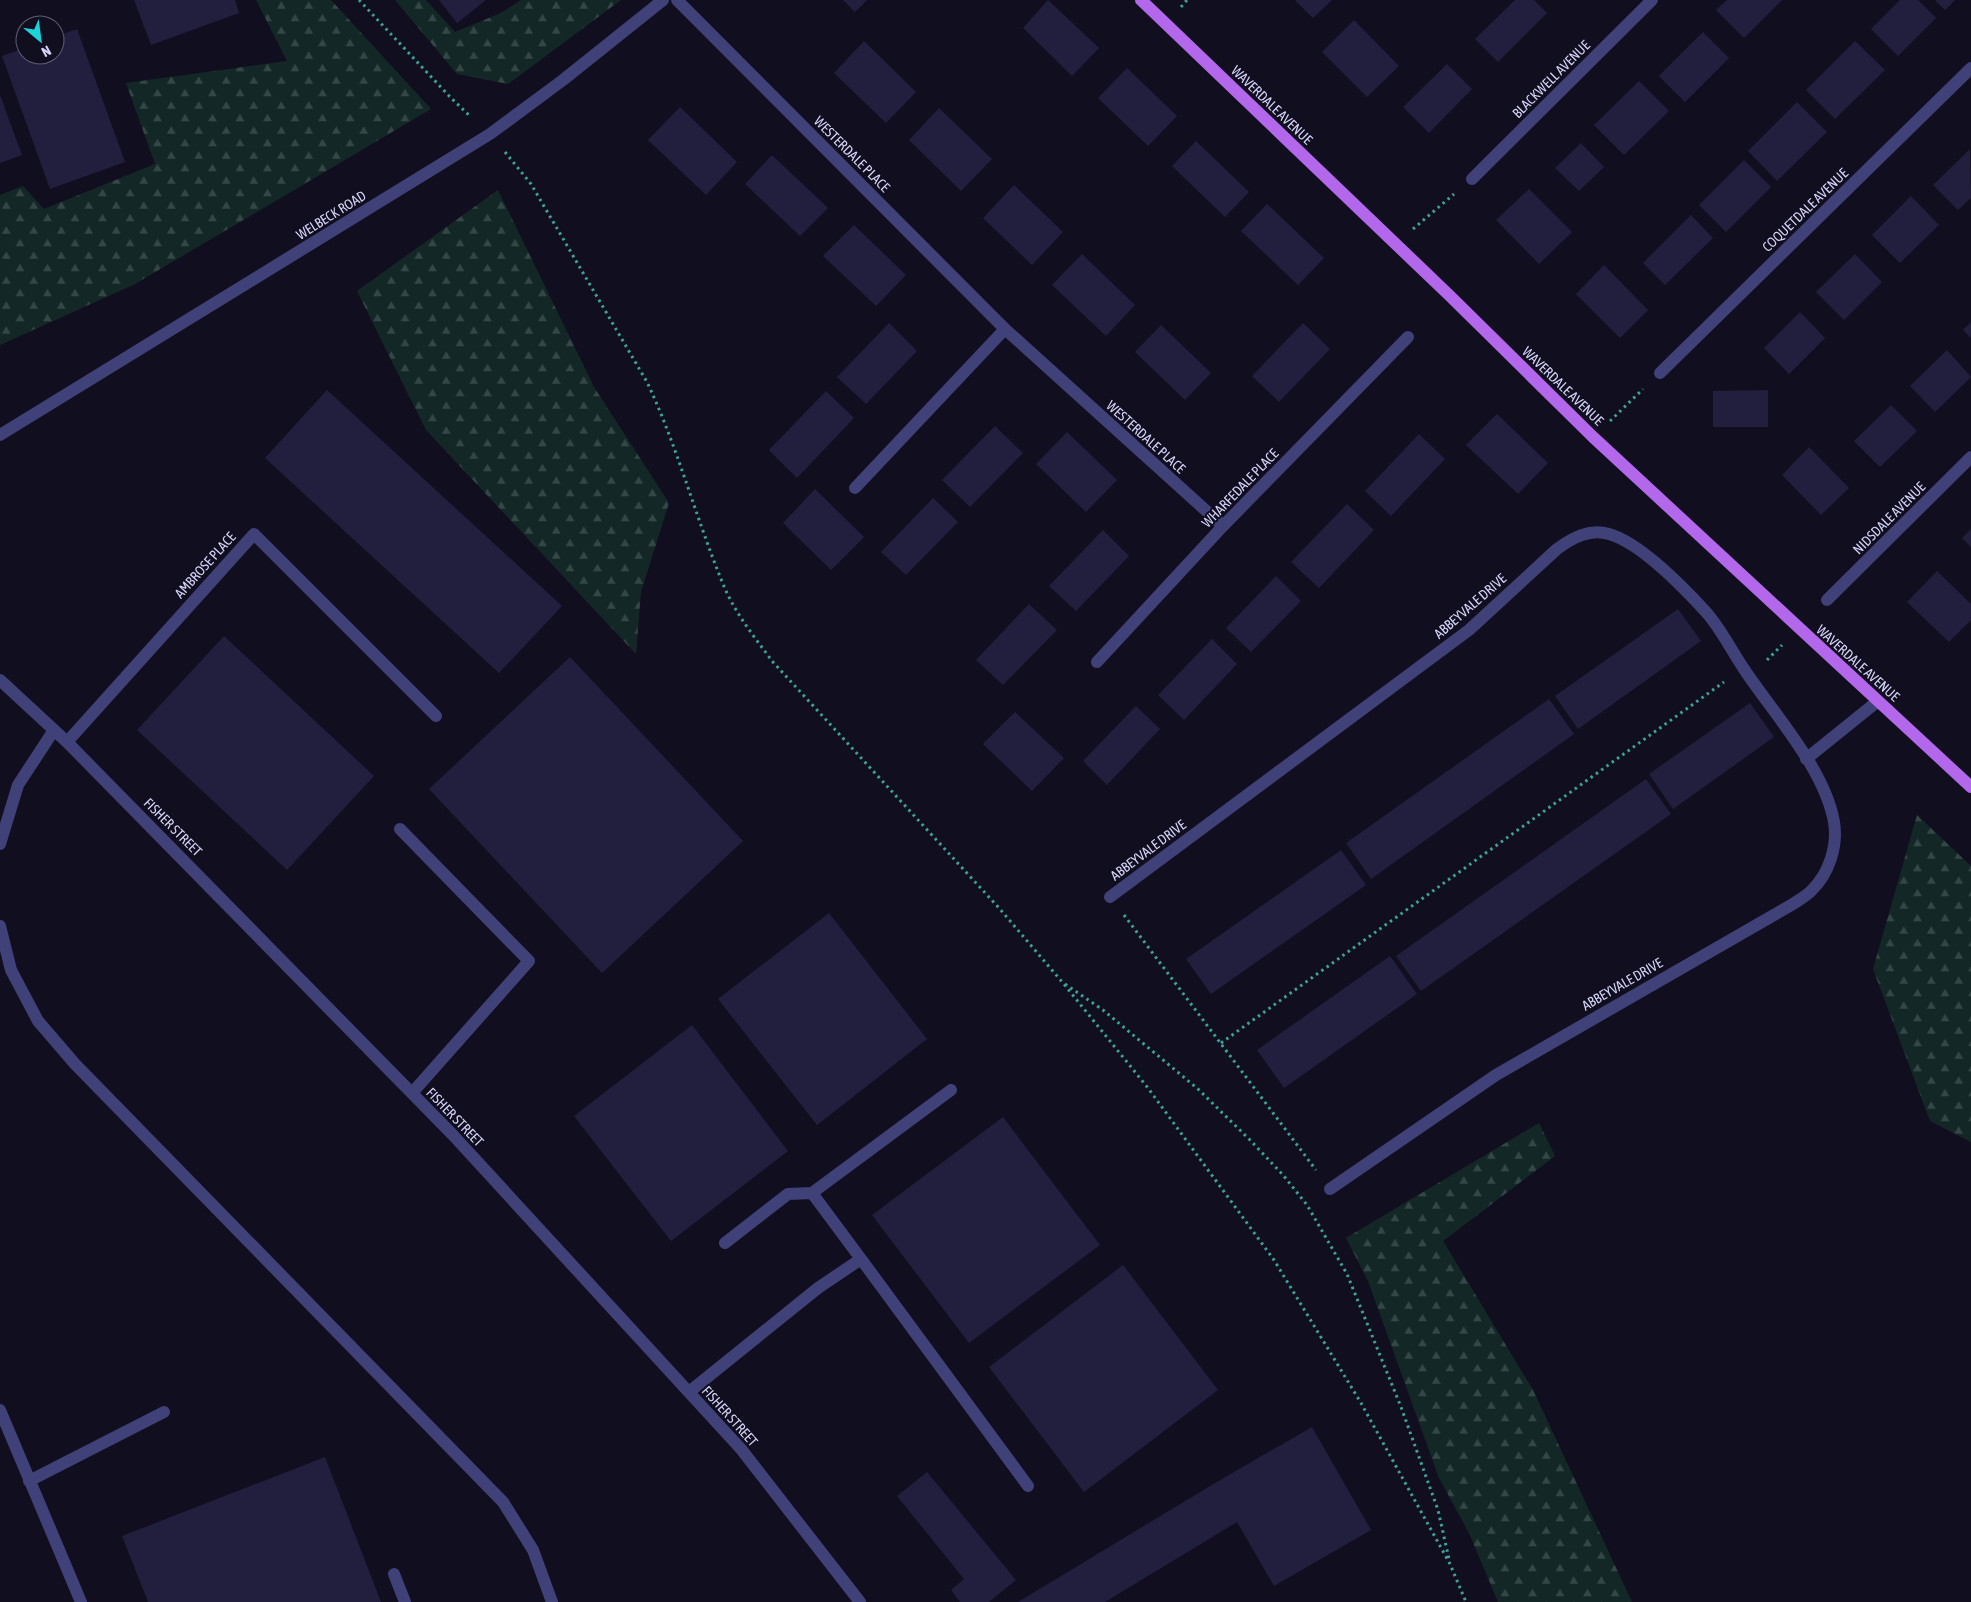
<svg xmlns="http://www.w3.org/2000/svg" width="1971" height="1602" font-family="'Asap Condensed',sans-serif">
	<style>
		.forest { fill: url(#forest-firs) }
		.building { fill: #221e3d }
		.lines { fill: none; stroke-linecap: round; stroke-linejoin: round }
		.path { stroke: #3da397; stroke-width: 3; stroke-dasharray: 2.5 4; stroke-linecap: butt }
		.service { stroke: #404178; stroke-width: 12 }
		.minor { stroke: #404178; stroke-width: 12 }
		.tertiary { stroke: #404178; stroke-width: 12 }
		.primary { stroke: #b368eb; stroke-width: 12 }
		.labels { text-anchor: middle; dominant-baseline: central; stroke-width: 4; stroke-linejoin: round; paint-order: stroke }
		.street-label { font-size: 14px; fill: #d5d3f9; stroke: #110f1f }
	</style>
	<defs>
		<pattern id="forest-firs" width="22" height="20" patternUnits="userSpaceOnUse" patternTransform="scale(1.25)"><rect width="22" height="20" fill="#132826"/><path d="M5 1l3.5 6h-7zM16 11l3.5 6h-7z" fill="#344646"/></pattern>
	</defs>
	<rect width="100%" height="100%" fill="#110f1f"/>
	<path class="forest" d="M256,0H331L431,109L135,284L0,345V195L23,186L44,209L155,164L126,83L287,61Z
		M395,0H426L455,32L501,13L521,0H621L508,84L457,74Z
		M498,190L594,387L669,503L641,592L636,654L426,430L357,291Z
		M1917,815L1971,866V1142L1930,1121L1873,969Z
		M1539,1123L1555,1156L1443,1241L1533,1390L1632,1602H1498L1469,1533L1439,1478L1368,1281L1346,1238Z"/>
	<path class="building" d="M134,0H235L239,13L151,45Z
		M439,0H486L457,23Z
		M843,0H867L855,12Z
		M1048,0L1099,48L1072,76L1023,28Z
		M1295,0H1332L1313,18Z
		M1515,0H1534L1547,13L1498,62L1475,39Z
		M1727,0H1782L1744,38L1716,10Z
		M1900,0H1918L1936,18L1898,56L1871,29Z
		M1935,0H1955L1945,10Z
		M1354,20L1399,66L1367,97L1322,52Z
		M77,29L125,162L50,189L2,56L25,48V55H55V37Z
		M1703,32L1729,58L1685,102L1659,76Z
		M864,41L916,92L886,123L834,73Z
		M1855,41L1885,70L1835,119L1806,90Z
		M1447,64L1472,89L1429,133L1403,107Z
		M1127,68L1177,116L1148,146L1098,98Z
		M1639,81L1669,111L1624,155L1594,125Z
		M0,95L22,155L0,163Z
		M1797,102L1827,132L1777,181L1748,151Z
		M680,107L737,162L706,195L648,140Z
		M939,108L992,159L961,191L909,140Z
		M1196,141L1249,192L1225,217L1172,166Z
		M1581,143L1604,167L1579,191L1555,168Z
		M1970,149L1971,198L1958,210L1933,185Z
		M772,155L828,208L800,236L745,184Z
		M1744,160L1771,187L1726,232L1699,205Z
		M1014,185L1063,232L1032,265L983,218Z
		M1529,189L1572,232L1539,264L1496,220Z
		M1911,196L1939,225L1900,263L1872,235Z
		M1267,204L1324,258L1298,285L1241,231Z
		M1691,215L1713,238L1665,285L1643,263Z
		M854,225L906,275L876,306L823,256Z
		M1082,254L1135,305L1106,336L1052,285Z
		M1855,254L1882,282L1844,320L1816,292Z
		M1604,265L1648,310L1620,338L1576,294Z
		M1800,312L1825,338L1789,374L1764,348Z
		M1971,322V338L1963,330Z
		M889,323L917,351L866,404L837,377Z
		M1303,323L1330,349L1279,402L1252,376Z
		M1161,325L1211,373L1185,400L1135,352Z
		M1947,350L1971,377L1935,412L1910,386Z
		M327,390L562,606L499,673L265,458Z
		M1768,390V427H1713V391Z
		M826,391L854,418L797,478L769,450Z
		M1891,405L1917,431L1880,467L1854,441Z
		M1497,414L1548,463L1518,494L1466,445Z
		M995,426L1023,453L970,507L942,480Z
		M1067,432L1117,480L1086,512L1036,464Z
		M1419,434L1445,459L1391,516L1365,491Z
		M1809,447L1849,488L1821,515L1782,475Z
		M815,489L864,537L831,570L783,523Z
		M933,498L958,522L906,575L881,552Z
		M1347,504L1374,530L1319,588L1291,562Z
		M1971,529V547L1962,538Z
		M1103,530L1129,556L1076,611L1049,586Z
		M1937,571L1971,604V620L1949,642L1907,602Z
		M1276,576L1301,601L1251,652L1226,628Z
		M1029,604L1057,630L1003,685L976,660Z
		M1678,609L1701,641L1578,729L1555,696Z
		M224,636L374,776L287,870L137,730Z
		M1212,639L1237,664L1184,720L1158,695Z
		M570,657L743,841L602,973L429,789Z
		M1549,699L1574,734L1371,879L1346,843Z
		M1750,703L1774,737L1673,809L1649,774Z
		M1136,706L1160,729L1107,785L1083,761Z
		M1015,712L1064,758L1032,791L983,744Z
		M1646,779L1671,814L1421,991L1396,956Z
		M1341,850L1366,885L1211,994L1186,959Z
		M829,913L927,1039L817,1125L718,999Z
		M1390,956L1417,994L1284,1088L1257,1050Z
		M692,1025L788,1151L671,1241L574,1116Z
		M1003,1117L1100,1245L969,1343L872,1215Z
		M1123,1265L1218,1390L1084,1492L989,1367Z
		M1312,1427L1371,1530L1274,1586L1237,1522L1105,1602H1018L1215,1483Z
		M325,1457L381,1602H148L122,1536Z
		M927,1472L1016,1580L989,1602H960L951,1590L964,1579L897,1496Z"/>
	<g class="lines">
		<path class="path" d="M359,0L451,98L471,117
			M1181,7L1187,0
			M505,152L531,184L647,382C679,450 697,523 726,591C738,617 756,639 772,661L999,908L1063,983L1148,1088L1274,1260L1361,1403L1450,1564L1466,1602
			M1413,229L1454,194
			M1610,421L1643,389
			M1767,660L1782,645
			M1124,915L1316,1170
			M1065,984L1103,1010L1198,1089L1250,1140L1283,1175L1307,1205L1347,1274L1401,1407L1438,1510L1449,1559
			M1221,1043L1724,682"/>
		<path class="service" d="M67,742L254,534L436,716
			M400,829L529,961L412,1093
			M0,844L18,785L54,730
			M0,926L11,970L38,1021L75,1064L503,1502L533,1550L552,1602
			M812,1193L951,1090
			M861,1259L1028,1486
			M689,1392L818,1288L861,1259L812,1193L788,1194L725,1243
			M0,1410L81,1602
			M29,1481L164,1412
			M394,1574L405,1602"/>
		<path class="minor" d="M677,0L1005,329L1223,526
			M1472,179L1652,0
			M1660,373L1971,68
			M855,488L1005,329
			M1827,600L1971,457
			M1097,662L1223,526L1408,337
			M1806,759L1878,701
			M1110,897L1469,630L1557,549C1572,538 1590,528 1609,534C1641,543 1684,588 1706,612C1722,630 1732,652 1746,672C1775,715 1825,770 1834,822C1838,846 1829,874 1811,891C1806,896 1799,900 1793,904L1496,1075L1330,1189"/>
		<path class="tertiary" d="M0,435L490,134L563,80L663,0
			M0,680L67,742L452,1134L741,1449L860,1602"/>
		<path class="primary" d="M1141,0L1450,296L1593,437L1971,787"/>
	</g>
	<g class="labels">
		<g class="street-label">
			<text transform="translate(1551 79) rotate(-45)">BLACKWELL AVENUE</text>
			<text transform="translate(1272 105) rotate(44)">WAVERDALE AVENUE</text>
			<text transform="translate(852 154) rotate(45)">WESTERDALE PLACE</text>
			<text transform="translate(1805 210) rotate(-44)">COQUETDALE AVENUE</text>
			<text transform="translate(331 215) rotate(-32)">WELBECK ROAD</text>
			<text transform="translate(1563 386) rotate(44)">WAVERDALE AVENUE</text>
			<text transform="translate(1146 437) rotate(42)">WESTERDALE PLACE</text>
			<text transform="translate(1240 488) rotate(-46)">WHARFEDALE PLACE</text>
			<text transform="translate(1889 518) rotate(-45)">NIDSDALE AVENUE</text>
			<text transform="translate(205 565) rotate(-48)">AMBROSE PLACE</text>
			<text transform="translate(1470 606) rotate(-41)">ABBEYVALE DRIVE</text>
			<text transform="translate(1858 663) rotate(42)">WAVERDALE AVENUE</text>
			<text transform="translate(173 827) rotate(45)">FISHER STREET</text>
			<text transform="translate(1148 850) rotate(-37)">ABBEYVALE DRIVE</text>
			<text transform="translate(1622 984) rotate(-30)">ABBEYVALE DRIVE</text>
			<text transform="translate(455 1117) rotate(46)">FISHER STREET</text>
			<text transform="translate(730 1416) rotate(48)">FISHER STREET</text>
		</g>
	</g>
	<g transform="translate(40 40) rotate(151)"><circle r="24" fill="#110f1f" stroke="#5f5d76"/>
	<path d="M0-4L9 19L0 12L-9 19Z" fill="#1dd3db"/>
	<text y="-8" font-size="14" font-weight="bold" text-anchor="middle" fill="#d5d3f9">N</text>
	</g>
</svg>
